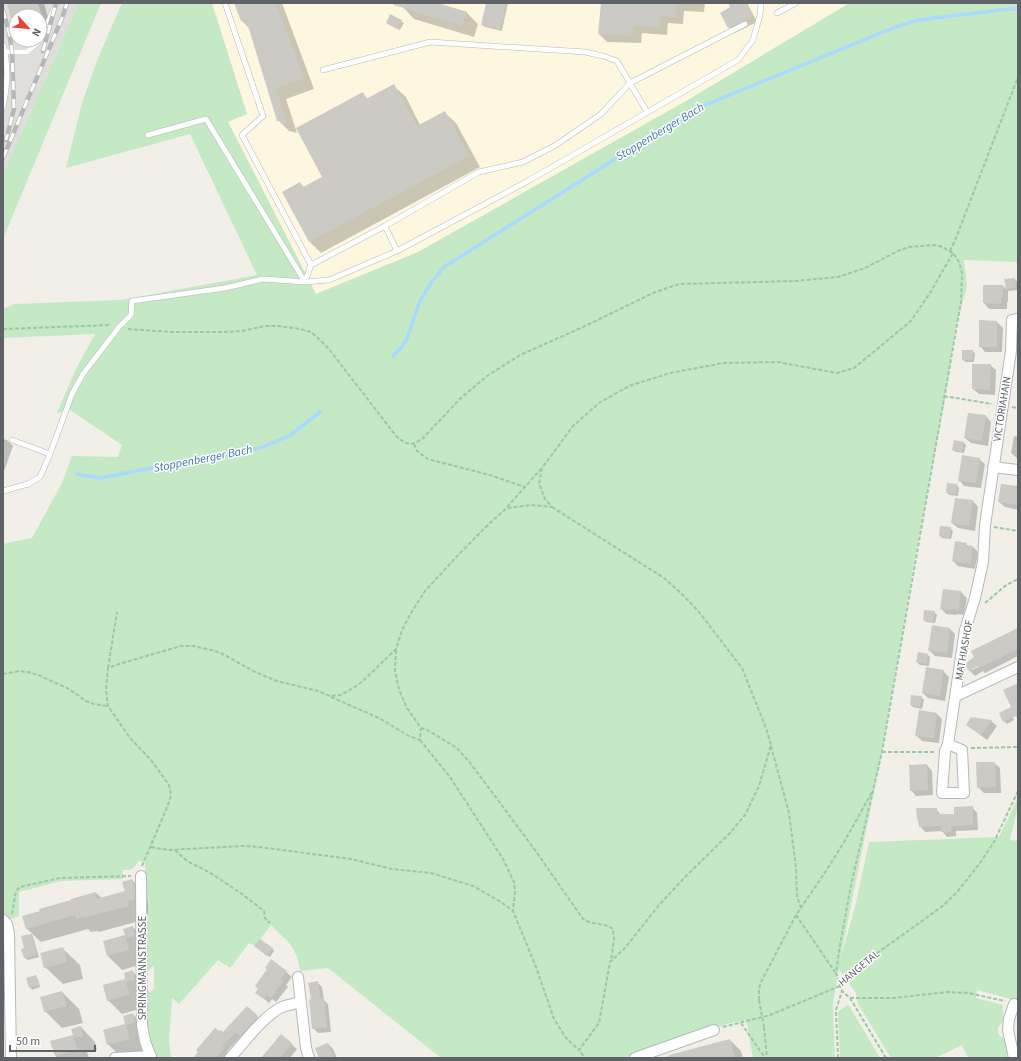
<svg xmlns="http://www.w3.org/2000/svg" width="1021" height="1061" font-family="'Source Sans 3',sans-serif">
	<style>
		.commercial { fill: #fef7e0 }
		.industrial { fill: #e0deda; fill-rule: evenodd }
		.green { fill: #c5e8c5 }
		.shadow { fill: #0003; fill-rule: evenodd }
		.lines { fill: none; stroke-linecap: round; stroke-linejoin: round }
		.stream { stroke: #aadaff; stroke-width: 3.5 }
		.building { fill: #cccac5 }
		.lane-casing { stroke: #b5b8bc; stroke-width: 6 }
		.street-casing { stroke: #b5b8bc; stroke-width: 12 }
		.path { stroke: #9cc7a9; stroke-width: 2; stroke-dasharray: 4 2; stroke-linecap: butt }
		.lane { stroke: #fff; stroke-width: 5 }
		.street { stroke: #fff; stroke-width: 10 }
		.rail-casing { stroke: #b6b7b8; stroke-width: 4.5 }
		.rail { stroke: #fff; stroke-width: 3; stroke-dasharray: 9; stroke-linecap: butt }
		.path-bridge { stroke: #9cc7a9; stroke-width: 2; stroke-dasharray: 4 2; stroke-linecap: butt }
		.labels { text-anchor: middle; dominant-baseline: central; stroke-width: 3; stroke-linejoin: round; paint-order: stroke }
		.street-label { font-size: 11px; fill: #5f6368; stroke: #fff }
		.water-label { font-size: 12px; font-style: italic; fill: #4174aa; stroke: #fff }
	</style>
	<rect width="100%" height="100%" fill="#f1efe8"/>
	<path class="commercial" d="M212,3H848L686,101L418,252L316,294L228,121L247,114Z"/>
	<path class="industrial" d="M3,3H79L3,174ZM16,16H40V40H16Z"/>
	<path class="green" d="M79,3H101L3,239V174Z
		M122,3H212L247,114L228,122L316,294L418,252L686,101L850,3H1018V262L964,260L967,287L957,321L945,399L915,558L881,757L840,960L856,903L869,842L999,837L1018,798V806L1010,840L1018,841V1001L977,990L976,998L1003,1005V1022C998,1026 996,1030 1000,1036L1006,1039L1010,1058H968L962,1045L935,1058H891L858,1004L856,993L839,969L833,1004L835,1058H753L746,1020L730,1023L632,1058H441L328,968L300,971C298,956 295,950 285,938H284L271,925L255,946L249,943L230,968L218,960L179,1004L172,998L169,1041L171,1058H156C147,1036 146,1019 146,996L154,988V965L146,973L145,862L138,861C135,869 131,870 123,870V879L61,881L19,892V916L6,921L3,917V544L32,538L62,483L72,456L118,457L122,445L70,410L57,413L75,371L95,334L3,338V309L14,304L121,300L257,275L190,134L66,168L82,103L98,58Z
		M847,1005L850,1007L880,1058H840L838,1012Z"/>
	<path class="shadow" d="M8,3H44L50,25L40,27V16H16V26L13,23Z
		M235,3H282L314,89L286,99L297,133L289,131L278,120L250,29L242,21Z
		M404,3H435L466,12L478,24L474,37L414,19L403,7Z
		M487,3H508L502,31L485,27L482,25Z
		M602,3H705L704,12L684,11L683,24L668,23L667,35L642,33L641,43L607,42L599,34Z
		M729,3H747L757,22L735,33L729,27L722,13L731,8Z
		M401,21L404,23L400,30L390,25Z
		M394,86L406,97L420,125L444,112L456,123L480,167L321,253L309,241L300,183L304,187L323,177L362,93L368,99Z
		M1014,279L1017,281L1018,290L1008,291V302H1007V309H989L984,303L1003,286L1007,290L1006,280Z
		M980,321L997,322L1003,328L1002,352H985L980,346Z
		M972,351L975,353L974,362H966L963,360Z
		M990,365L996,370L995,395L979,394L973,389Z
		M969,414L986,416L991,422L988,446L971,443L965,438Z
		M1014,436L1018,437V459L1011,453Z
		M3,439L7,440L13,446L3,474Z
		M963,442L966,445L964,453L956,452L953,450Z
		M979,459L985,464L981,488L964,486L959,480Z
		M957,485L959,488L958,496L949,495L947,492Z
		M1018,487V510L1005,507L999,502Z
		M956,499L973,501L978,507L975,531L958,528L952,523Z
		M950,528L953,531L951,539L942,538L940,536Z
		M966,544L968,546L973,547L978,552L975,569L958,566L953,561Z
		M944,590L961,592L967,598L964,615L957,614V615L946,614L941,608Z
		M934,612L937,615L935,623L926,622L924,620Z
		M950,629L955,634L952,658L935,656L929,650Z
		M1018,629V656L985,673L983,671L975,676L969,670L967,666L968,662L975,658L972,652ZM982,663L983,665L972,670V668Z
		M928,655L930,657L929,666L920,665L917,662Z
		M943,671L949,677L945,701L928,698L923,693Z
		M921,697L924,700L922,709L913,707L911,705Z
		M1010,712L1014,720L1007,724L1004,721Z
		M937,714L942,719L939,743L922,741L916,735Z
		M972,718L991,721L997,726L987,740L967,725Z
		M994,763L1000,768L1001,793H984L978,787Z
		M927,765L932,771L933,795L916,796L911,790Z
		M972,807L977,813L978,830L956,831V836L947,837L942,831L925,832L920,826L936,809L941,815H955Z
		M132,880L146,894L148,904V913L141,915L143,920L99,932L97,931L91,932L88,929L41,942L26,928L73,901L72,900L96,893L102,898L126,892Z
		M133,927L147,941L148,950L140,952L143,964L122,970L108,956Z
		M32,934L39,957L28,960L25,958L23,949L26,948L23,937Z
		M3,940L9,946L6,1003H3Z
		M62,948L80,965L83,979L63,984L45,967Z
		M272,948L274,951L270,957L258,949Z
		M272,960L292,977L286,985L288,987L276,1002L272,999L269,1003L257,993Z
		M133,972L147,986L149,994L140,996L143,1008L122,1014L108,1000Z
		M35,976L38,979L40,987L32,990L30,987Z
		M317,982L322,987L324,1000L328,1004L331,1032L318,1033L313,1028L312,1000Z
		M62,992L79,1009L83,1023L62,1028L45,1011Z
		M247,1007L262,1022L246,1040L241,1036L227,1051L229,1054L226,1058H194L223,1034Z
		M133,1014L147,1029L149,1036L140,1039L143,1053L122,1058L108,1044L104,1030L127,1024Z
		M3,1022L4,1023L3,1033Z
		M81,1027L95,1042L97,1050L87,1052L89,1058H58L55,1056Z
		M281,1035L297,1049L290,1058H266Z
		M730,1040L741,1051L743,1058H666V1057Z
		M328,1044L333,1049L337,1058H320Z"/>
	<g class="lines">
		<path class="stream" d="M393,356L402,347L407,338L420,301L431,283L444,267L693,110L893,28L918,20L1018,8
			M77,474L99,478L260,448L289,436L320,412"/>
	</g>
	<path class="building" d="M7,3H38L42,16H10Z
		M234,3H276L304,78L276,88L287,123L277,121L246,19L241,21Z
		M394,3H438L467,12L462,26L394,5Z
		M486,3H506L500,29L481,25Z
		M601,3H677L675,17L661,16L660,28L634,25L633,36L598,34Z
		M728,3H745L752,16L728,28L720,13L730,7Z
		M390,14L402,20L397,29L386,23Z
		M394,84L417,126L445,111L469,156L309,242L282,192L300,182L303,187L322,177L296,128L363,92L366,99Z
		M1015,278L1016,288L1006,289L1004,279Z
		M983,285H1003V297H1001V304L983,303Z
		M979,320L997,321V347H979Z
		M962,350H973L972,360H962Z
		M972,364H991L990,390L972,389Z
		M968,413L986,415L982,441L964,438Z
		M954,440L964,442L962,452L952,450Z
		M962,455L980,458L976,483L958,481Z
		M947,483L957,484L956,494L946,493Z
		M1001,484L1018,486V505L998,502Z
		M955,498L973,500L969,526L951,523Z
		M940,526L951,527L949,538L939,536Z
		M955,541L967,543L966,545L973,546L970,564L952,561Z
		M943,589L961,591L959,610L952,609V610L940,609Z
		M924,610L935,611L933,622L923,620Z
		M932,625L950,628L947,653L928,651Z
		M1018,628V649L979,668L978,666L969,671L966,666L967,662L974,657L971,651Z
		M918,652L928,654L927,664L916,662Z
		M926,667L944,670L940,696L922,693Z
		M1018,683V721L1016,716L1003,722L999,713L1011,707L1003,690Z
		M911,695L922,696L920,707L910,705Z
		M919,710L937,713L934,738L915,736Z
		M971,717L992,720L981,735L966,725Z
		M976,762H995L996,787L977,788Z
		M927,764L928,790L910,791L909,765Z
		M973,806V825L951,826V832H941V826L919,827L918,820H917L916,808H937V814H954V807Z
		M132,879L135,889V899L128,901L129,906L83,918V917L76,919L75,915L26,929L22,916L40,911L39,909L71,900V899L96,892V899L125,891L122,882Z
		M133,926L135,936L126,938L129,950L107,956L103,941L125,935L123,929Z
		M31,934L37,955L24,958L21,949L24,948L21,936Z
		M260,939L273,948L267,956L254,946Z
		M63,947L67,962L44,968L40,953Z
		M271,959L287,971L281,979L283,981L271,998L266,995L264,999L255,993L258,989L255,986L267,969L265,968Z
		M133,970L135,980L126,982L130,994L107,1001L103,985L125,979L124,973Z
		M36,975L39,985L29,988L26,978Z
		M318,981L320,998H324L327,1027L312,1029L309,1000L311,999L308,983Z
		M62,991L67,1006L44,1012L40,997Z
		M247,1006L258,1016L240,1036L236,1032L222,1046L225,1048L216,1058H193L198,1052L196,1050L215,1028L219,1031L220,1030L223,1032Z
		M133,1013L135,1023L126,1025L130,1039L107,1045L103,1030L125,1024L123,1016Z
		M81,1026L83,1036L74,1038L77,1050L55,1056L50,1041L73,1035L71,1029Z
		M281,1034L292,1043L280,1058H261Z
		M730,1039L735,1058H669V1055Z
		M328,1043L334,1058H319L315,1048Z"/>
	<g class="lines">
		<defs>
			<path id="lane" d="M225,3L263,116L242,135L311,265
				M777,13L796,3
				M3,45C9,65 7,88 3,107
				M5,52H27L41,40L56,3
				M323,70L430,42L585,52L603,56L617,61L647,112
				M148,135L206,119L305,282
				M385,226L397,251
				M305,282L311,265L385,226L479,172L523,162L556,145L601,114L630,83L745,24
				M12,440L50,454
				M3,491L28,484L40,477L50,454L72,394L83,374L119,327L131,315L132,301L225,288L263,279L305,282L329,280L397,251L528,181L738,60L753,40L760,15L761,3"/>
			<path id="street" d="M993,467L1018,470
				M956,696L1018,667
				M948,744L962,750L964,793H942L945,751L948,744L965,630L975,598L983,562L985,525L1011,351L1012,320L1018,319
				M141,876L142,1025L145,1041L151,1058
				M3,920L7,924L9,934L11,1058
				M298,977L306,1048L309,1058
				M1014,1004L1009,1019L1008,1030L1014,1058
				M115,1058L151,1056
				M230,1058C245,1042 262,1017 282,1007C287,1005 294,1004 300,1002
				M635,1058L714,1030"/>
		</defs>
		<use href="#lane" class="lane-casing"/>
		<use href="#street" class="street-casing"/>
		<path class="path" d="M950,251L956,238L1018,77
			M3,329L110,325
			M128,329L171,332H225L242,331L265,326H278L300,329L311,332L318,338L329,349L396,436C406,444 410,447 422,439L461,398L487,376L520,355L583,327L653,293L679,284L795,281L838,277L865,268L900,250L910,247L933,245L940,246L953,253L959,262L962,273L961,302L882,752L851,885L840,945L836,973L842,991L850,998L886,1058
			M944,396L992,404
			M1012,407L1018,408
			M414,444L417,451L428,459L490,475L525,487
			M507,507L541,469
			M552,507L664,578L681,593L699,612L742,668L766,728L771,745L759,786L745,815L730,833L687,875L659,905L625,948L610,962L599,1023L579,1050L585,1058
			M994,527L1018,531
			M985,603L1005,586L1018,579
			M396,650L395,670L399,690L407,708L421,728L429,731L457,748L471,764L535,850L583,919C594,926 604,922 613,929L614,939L611,961
			M108,668L117,612
			M3,674L19,671L28,672L38,675L69,689L86,701L94,704L107,706
			M331,697L379,718L409,736L420,740L421,728
			M420,740L450,777L503,859L514,882L515,891L513,911L536,967L554,1019L566,1038L579,1050
			M771,746L789,813L796,868L797,896L801,908
			M971,748L1018,747
			M882,752H934
			M151,847L168,850L243,846L259,847L351,859L392,869L431,873L473,886L501,902L513,911
			M175,850L187,861L209,872L242,894L264,911L265,918L270,923
			M142,866L168,805L171,795L169,785L151,760L130,738L108,706L106,690L108,668L119,664L181,646H193L212,650L225,655L253,671L277,681L318,691L330,696L341,695L358,685L367,677L396,649L402,630L411,613L425,591L461,552L492,521L507,508L531,505L552,507L545,499L539,483L542,468L573,426L599,403L629,386L670,373L724,363L778,362L837,373L854,368L911,321L930,293L953,253
			M12,914L16,891L20,887L60,878L131,876
			M796,915L835,972
			M850,998H893L948,992L968,993L1005,1001
			M759,1000V989L761,982L796,915L826,871L844,842L872,792
			M741,1023L765,1058
			M723,1027L770,1015L840,986L847,975L944,905L958,891L980,863L994,842L1018,791
			M764,1027L767,1058
			M838,1058L836,1010L842,991"/>
		<use href="#lane" class="lane"/>
		<use href="#street" class="street"/>
		<defs>
			<path id="rail" d="M3,10L9,32L12,51L14,109L6,140
				M43,51L56,3
				M3,158L62,18L67,3"/>
		</defs>
		<use href="#rail" class="rail-casing"/>
		<use href="#rail" class="rail"/>
		<path class="path-bridge" d="M759,1000L764,1027"/>
	</g>
	<g class="labels">
		<g class="street-label">
			<text transform="translate(1002 409) rotate(-81)">VICTORIAHAIN</text>
			<text transform="translate(964 650) rotate(-80)">MATHIASHOF</text>
			<text transform="translate(142 968) rotate(-90)">SPRINGMANNSTRASSE</text>
			<text transform="translate(859 968) rotate(-40)">HANGETAL</text>
		</g>
		<g class="water-label">
			<text transform="translate(660 132) rotate(-31)">Stoppenberger Bach</text>
			<text transform="translate(203 459) rotate(-11)">Stoppenberger Bach</text>
		</g>
	</g>
	<rect width="1021" height="1061" fill="none" stroke="#5f6368" stroke-width="8"/>
	<g transform="translate(28 28) rotate(117)"><circle r="19" fill="#ffffff" stroke="#bfc1c3"/>
	<path d="M0-3L7 15L0 10L-7 15Z" fill="#ea4335"/>
	<text y="-6" font-size="11" font-weight="bold" text-anchor="middle" fill="#5f6368">N</text>
	</g>
	<path d="M10 1045v6h85v-6" fill="none" stroke="#5f6368" stroke-width="2"/>
	<text x="16" y="1045" font-size="12" fill="#5f6368" stroke="#ffffff" stroke-width="3" paint-order="stroke">50 m</text>
</svg>
